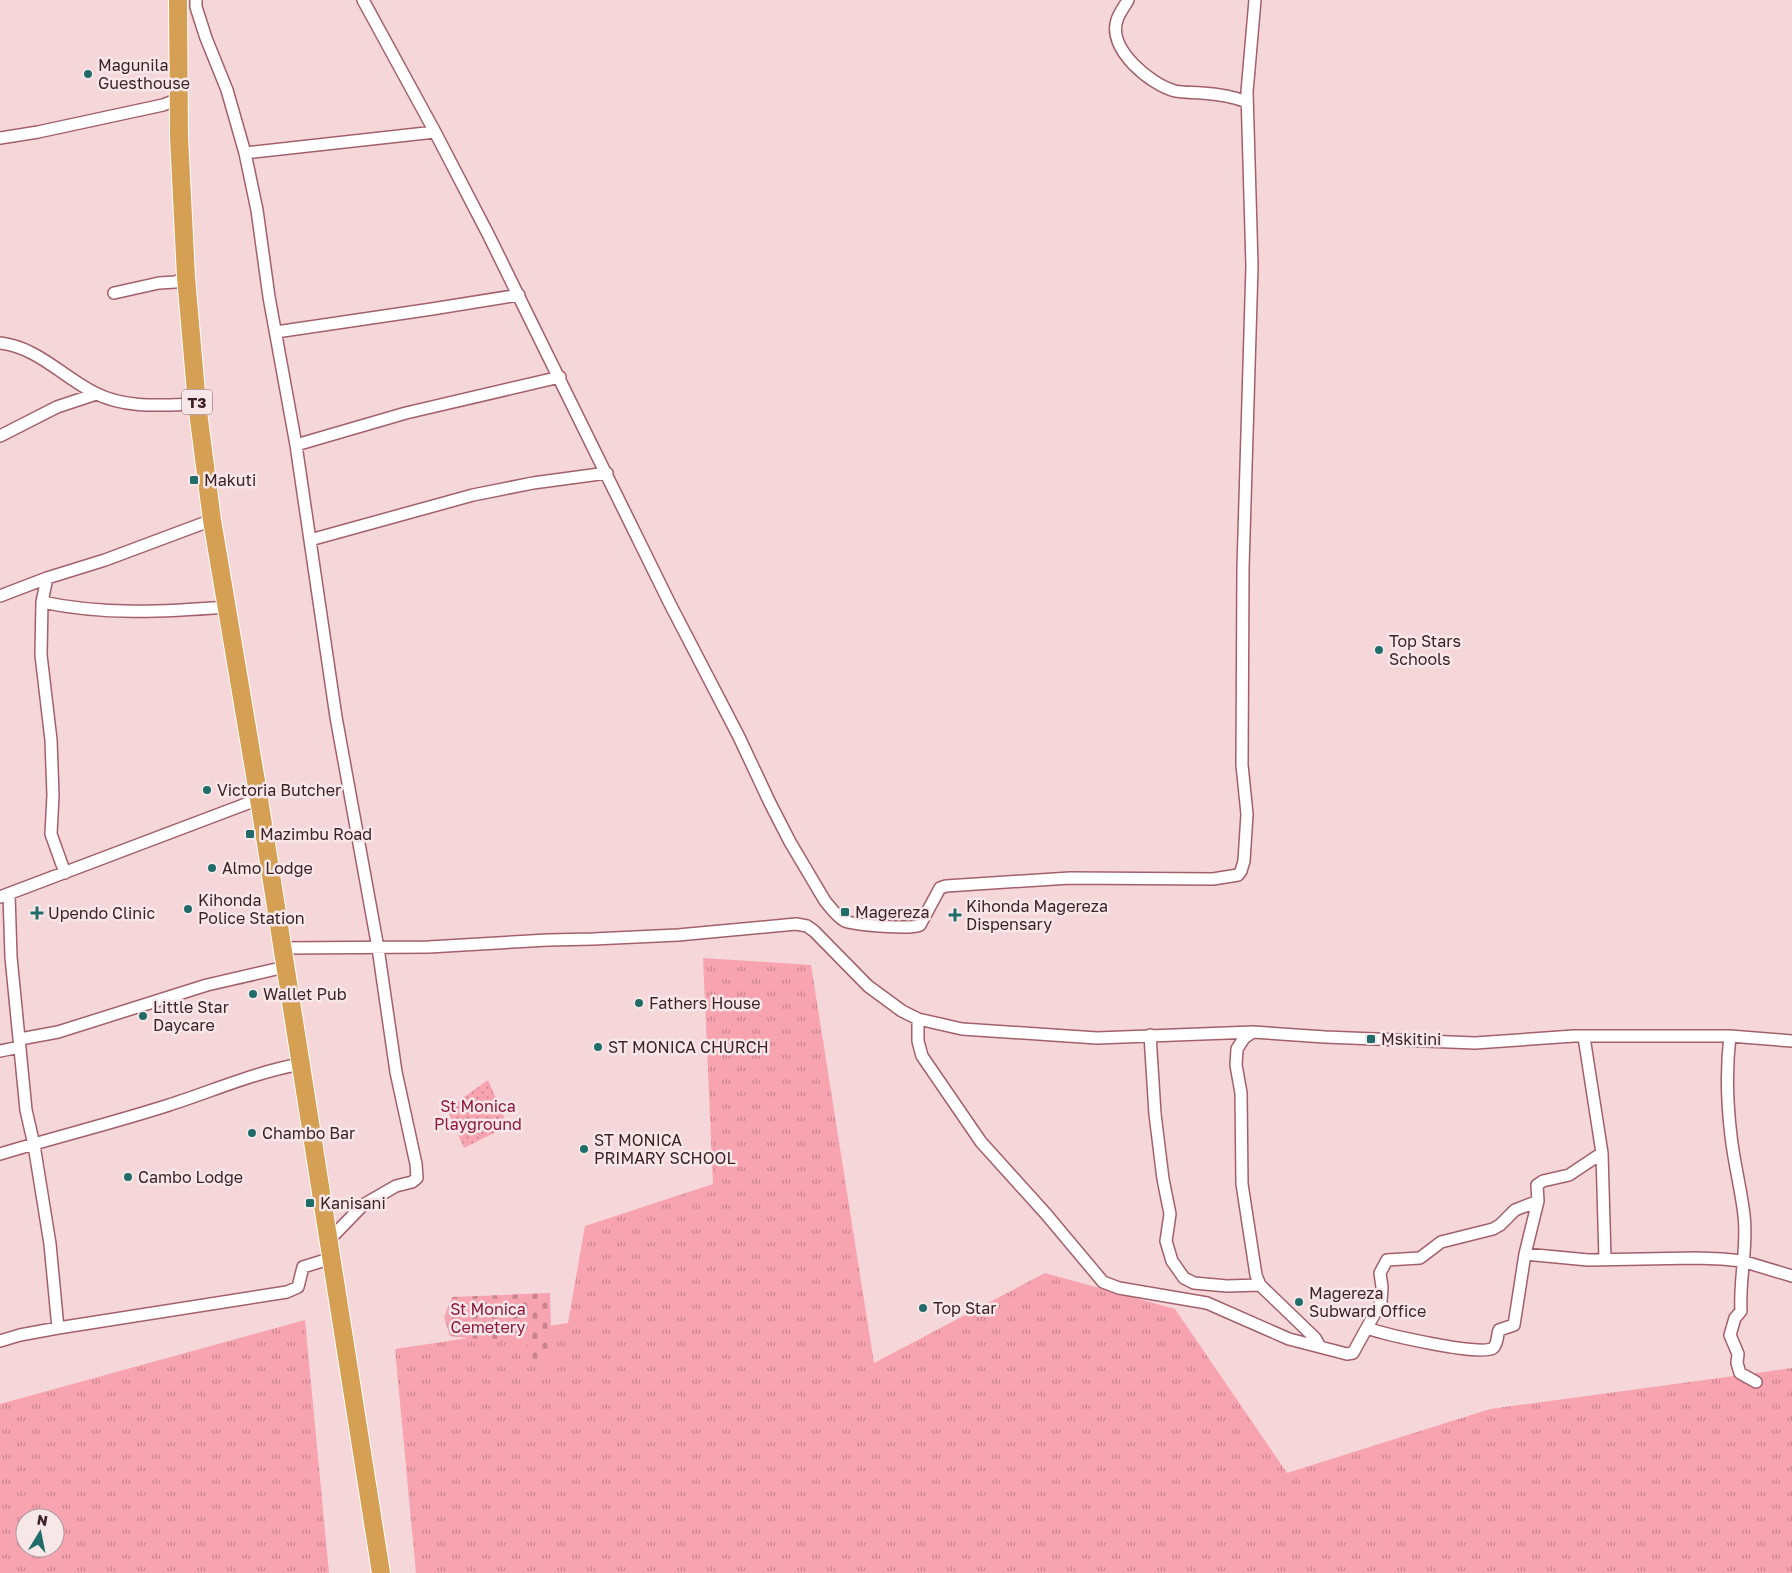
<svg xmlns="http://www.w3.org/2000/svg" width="1792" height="1573" font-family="'Golos Text',sans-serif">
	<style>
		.grass { fill: url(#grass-tufts); fill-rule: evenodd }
		.cemetery { fill: url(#cemetery-stones) }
		.park { fill: url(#park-dots) }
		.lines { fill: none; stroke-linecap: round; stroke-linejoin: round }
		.minor-casing { stroke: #a2606a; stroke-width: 14 }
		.trunk-casing { stroke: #fff; stroke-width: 20 }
		.minor { stroke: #fff; stroke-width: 11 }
		.trunk { stroke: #d6a054; stroke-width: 18 }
		.poi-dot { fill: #206c68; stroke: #f7e7e9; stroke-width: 2 }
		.labels { text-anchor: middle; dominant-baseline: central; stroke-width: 5; stroke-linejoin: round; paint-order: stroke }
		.shield { fill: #f7e7e9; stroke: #765d60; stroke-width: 1 }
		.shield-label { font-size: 15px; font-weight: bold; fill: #3e2226 }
		.poi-label { font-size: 16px; fill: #3e2226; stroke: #f7e7e9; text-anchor: start }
		.park-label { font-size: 16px; fill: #8f173b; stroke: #f7e7e9 }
	</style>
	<defs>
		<pattern id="grass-tufts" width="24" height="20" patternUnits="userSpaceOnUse" patternTransform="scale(1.25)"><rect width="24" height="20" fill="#f7a4b0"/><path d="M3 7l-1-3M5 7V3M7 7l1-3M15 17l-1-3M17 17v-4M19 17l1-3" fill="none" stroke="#c9858f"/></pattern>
		<pattern id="cemetery-stones" width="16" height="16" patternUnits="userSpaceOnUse" patternTransform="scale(1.25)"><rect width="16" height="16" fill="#f7a4b0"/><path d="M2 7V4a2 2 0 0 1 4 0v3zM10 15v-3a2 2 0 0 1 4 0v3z" fill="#c9858f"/></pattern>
		<pattern id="park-dots" width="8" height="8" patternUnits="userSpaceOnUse" patternTransform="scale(1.25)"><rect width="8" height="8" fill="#f7a4b0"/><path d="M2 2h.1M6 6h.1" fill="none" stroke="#c9858f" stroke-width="1.8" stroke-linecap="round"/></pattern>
	</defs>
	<rect width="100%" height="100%" fill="#f5d6d9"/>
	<path class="grass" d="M703,958L811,965L874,1363L1045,1273L1175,1309L1287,1473L1490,1409L1792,1368V1573H416L395,1349L568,1323L585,1226L713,1184Z
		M305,1320L329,1573H0V1404ZM25,1518H55V1548H25Z"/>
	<path class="cemetery" d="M550,1293L552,1362L530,1363L527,1343L520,1330L494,1341L450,1336L444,1317L452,1297Z"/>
	<path class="park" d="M488,1080L508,1126L464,1148L447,1109Z"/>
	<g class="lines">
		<defs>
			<path id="minor" d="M196,0V7L206,38L227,90L245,153L257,210L269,297L296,445L336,717L378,948L396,1072L416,1164L417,1178L412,1182L396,1186L363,1205L329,1240
				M363,0L435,132L489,236L670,604L739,737L770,803L790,842L825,901C831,908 837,917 845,921C855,925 913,930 920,925L940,888L946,886L1070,878L1213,879L1238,875L1241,871L1244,861L1247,814L1242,765L1243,568L1252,266L1247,92L1255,0
				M1128,0C1125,6 1119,13 1117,20C1107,49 1151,85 1175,91C1184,93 1194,92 1202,93C1218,94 1232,96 1247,102
				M0,138L38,132L163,105L178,99
				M245,153L435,132
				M114,293L159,283L175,282L186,277
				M276,332L432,309L519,295
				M0,343C37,347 63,377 95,393C126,409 163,405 197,404
				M0,436L57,407L96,394
				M296,445L406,413L560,377
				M310,540L473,495L533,483L607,473
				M47,578L42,602L41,655L51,740L53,795L51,834L65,873
				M0,596L47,578L105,560L212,520
				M42,602C102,615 164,612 226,607
				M9,894L11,957L26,1110L34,1145L50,1244L58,1328
				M0,897L259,799
				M282,948L429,947L548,940L593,939L678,935L796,924L807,926L814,931L868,986L902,1011L918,1019L962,1029L1097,1038L1253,1032L1325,1037L1475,1043L1574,1036H1730L1792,1041
				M918,1019V1041L922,1056L981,1142L1046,1214L1103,1282L1119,1288L1207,1303L1289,1339L1347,1354L1353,1353L1381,1302L1382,1287L1380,1273L1387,1260L1420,1258L1441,1242L1493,1229L1500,1225L1515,1210L1538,1201
				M1253,1032L1244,1038L1237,1049L1236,1065L1241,1093L1242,1184L1256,1275L1260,1285L1315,1338L1319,1345
				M1150,1035L1155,1114L1163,1179L1170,1214L1166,1241L1172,1261L1184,1278L1194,1283L1227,1286L1260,1285
				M1730,1036C1726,1069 1727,1103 1731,1136C1734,1163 1741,1189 1744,1215C1748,1247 1739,1279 1741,1311L1735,1318L1730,1335L1738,1354L1737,1363L1740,1373L1756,1382
				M1584,1037L1602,1153L1605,1259
				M20,1039L58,1032L207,985L285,967
				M0,1051L20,1047
				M0,1154C56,1137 113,1123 169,1105C213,1091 255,1072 301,1064
				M1525,1254L1588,1260L1696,1258L1722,1259L1742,1261L1792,1276
				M1367,1328C1384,1334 1481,1357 1493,1348C1498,1344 1497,1335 1499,1330L1514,1325L1525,1254L1538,1201L1537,1185L1543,1181L1569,1175L1602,1153
				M0,1341L20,1335L58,1328L287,1292L298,1287L303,1267L332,1258"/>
			<path id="trunk" d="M178,0L179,137L186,277L197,404L212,520L259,799L381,1573"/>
		</defs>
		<use href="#minor" class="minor-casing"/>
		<use href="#trunk" class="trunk-casing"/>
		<use href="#minor" class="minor"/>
		<use href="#trunk" class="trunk"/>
	</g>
	<g class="poi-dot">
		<circle cx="88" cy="74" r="5"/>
		<rect x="189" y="475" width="10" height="10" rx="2.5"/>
		<circle cx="1379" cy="650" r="5"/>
		<circle cx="207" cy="790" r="5"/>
		<rect x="245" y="829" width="10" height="10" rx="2.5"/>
		<circle cx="212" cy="868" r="5"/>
		<circle cx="188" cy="909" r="5"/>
		<rect x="840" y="907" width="10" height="10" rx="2.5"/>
		<path d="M34.5 905.5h5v5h5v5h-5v5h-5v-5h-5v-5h5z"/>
		<path d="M952.5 907.5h5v5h5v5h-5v5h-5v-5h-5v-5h5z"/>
		<circle cx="253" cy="994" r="5"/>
		<circle cx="639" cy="1003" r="5"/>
		<circle cx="143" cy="1016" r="5"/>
		<rect x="1366" y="1034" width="10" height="10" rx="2.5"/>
		<circle cx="598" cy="1047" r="5"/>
		<circle cx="252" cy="1133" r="5"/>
		<circle cx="584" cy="1149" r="5"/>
		<circle cx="128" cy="1177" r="5"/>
		<rect x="305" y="1198" width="10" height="10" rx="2.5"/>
		<circle cx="1299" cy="1302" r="5"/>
		<circle cx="923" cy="1308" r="5"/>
	</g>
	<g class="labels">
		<rect class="shield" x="182" y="389.5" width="30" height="25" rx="4"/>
		<g class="shield-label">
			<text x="197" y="402">T3</text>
		</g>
		<g class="poi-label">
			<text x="98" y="65">Magunila<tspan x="98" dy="18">Guesthouse</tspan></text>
			<text x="204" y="480">Makuti</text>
			<text x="1389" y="641">Top Stars<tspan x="1389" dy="18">Schools</tspan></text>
			<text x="217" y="790">Victoria Butcher</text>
			<text x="260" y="834">Mazimbu Road</text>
			<text x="222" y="868">Almo Lodge</text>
			<text x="198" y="900">Kihonda<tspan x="198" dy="18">Police Station</tspan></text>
			<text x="966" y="906">Kihonda Magereza<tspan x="966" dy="18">Dispensary</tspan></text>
			<text x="855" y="912">Magereza</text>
			<text x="48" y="913">Upendo Clinic</text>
			<text x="263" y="994">Wallet Pub</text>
			<text x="649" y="1003">Fathers House</text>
			<text x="153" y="1007">Little Star<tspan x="153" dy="18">Daycare</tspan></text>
			<text x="1381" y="1039">Mskitini</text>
			<text x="608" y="1047">ST MONICA CHURCH</text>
			<text x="262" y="1133">Chambo Bar</text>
			<text x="594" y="1140">ST MONICA<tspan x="594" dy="18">PRIMARY SCHOOL</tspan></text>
			<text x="138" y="1177">Cambo Lodge</text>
			<text x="320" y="1203">Kanisani</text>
			<text x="1309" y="1293">Magereza<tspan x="1309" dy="18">Subward Office</tspan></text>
			<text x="933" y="1308">Top Star</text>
		</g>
		<g class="park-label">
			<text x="478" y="1106">St Monica<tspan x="478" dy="18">Playground</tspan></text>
			<text x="488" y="1309">St Monica<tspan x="488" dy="18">Cemetery</tspan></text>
		</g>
	</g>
	<g transform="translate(40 1533) rotate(10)"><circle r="24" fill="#f7e7e9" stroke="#ad989b"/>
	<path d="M0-4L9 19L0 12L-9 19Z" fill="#206c68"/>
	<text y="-8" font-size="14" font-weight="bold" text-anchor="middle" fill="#3e2226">N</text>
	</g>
</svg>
